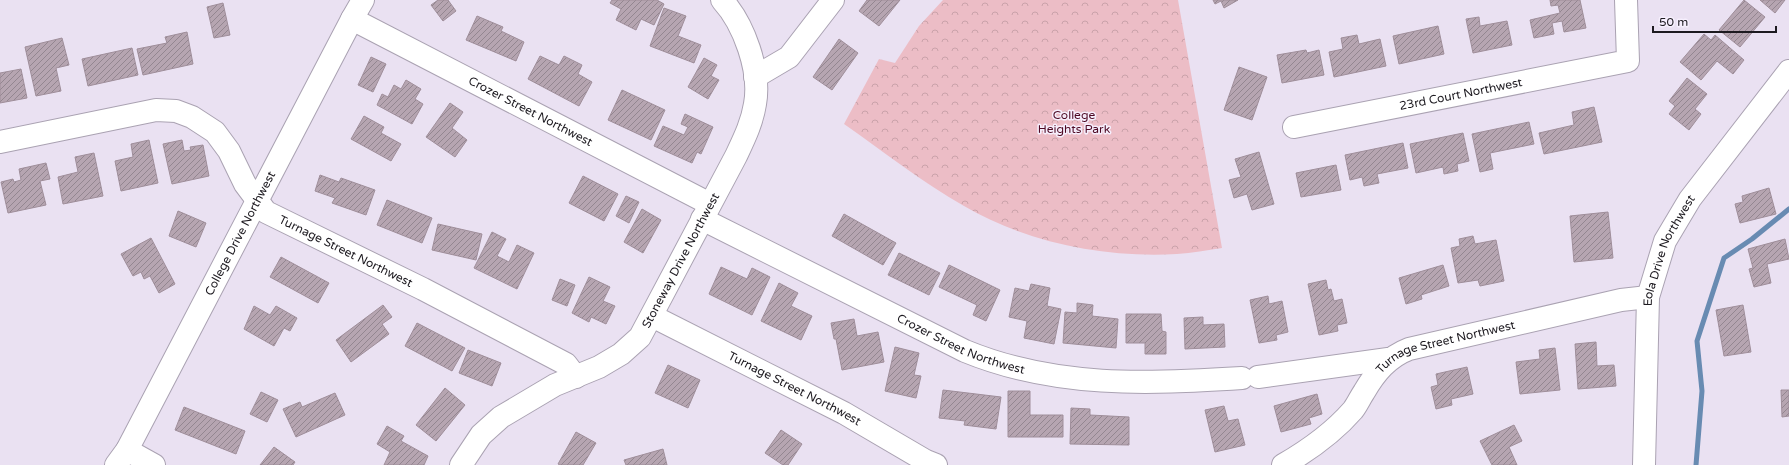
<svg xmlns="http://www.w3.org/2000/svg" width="1789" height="465" font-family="'Varela Round',sans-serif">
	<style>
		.park { fill: url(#park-crowns) }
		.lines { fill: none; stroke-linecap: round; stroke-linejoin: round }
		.stream { stroke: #688bb2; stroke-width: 5 }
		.building { fill: url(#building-hatch); stroke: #9f8e9a }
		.minor-casing { stroke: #aaa2b2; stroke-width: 24 }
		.major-casing { stroke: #aaa2b2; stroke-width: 24 }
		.minor { stroke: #fff; stroke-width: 22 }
		.major { stroke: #fff; stroke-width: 22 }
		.labels { text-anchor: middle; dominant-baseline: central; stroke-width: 3; stroke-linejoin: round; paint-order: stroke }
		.street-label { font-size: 12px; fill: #1d1a20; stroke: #f6effd }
		.park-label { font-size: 12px; fill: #4e0923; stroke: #f6effd }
	</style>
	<defs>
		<pattern id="park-crowns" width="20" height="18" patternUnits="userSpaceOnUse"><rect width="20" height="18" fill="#ecbdc6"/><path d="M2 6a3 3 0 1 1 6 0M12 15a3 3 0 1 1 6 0" fill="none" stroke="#caa2aa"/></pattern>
		<pattern id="building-hatch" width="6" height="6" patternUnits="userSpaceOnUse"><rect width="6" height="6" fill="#b6a5b1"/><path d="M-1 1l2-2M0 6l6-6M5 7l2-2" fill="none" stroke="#938690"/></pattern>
	</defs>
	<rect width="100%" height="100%" fill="#eae1f2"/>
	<path class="park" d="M943,0H1178L1222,248C1207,250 1192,253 1177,254C1104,258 1028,243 964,206C922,182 884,152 844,124L879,59L895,63L919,26Z"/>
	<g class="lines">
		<path class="stream" d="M1696,465L1702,391L1697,341L1724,258L1752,239L1789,209"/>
	</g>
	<path class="building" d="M438,0H448L456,11L443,21L431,5Z
		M612,0H657L664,4L654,25L641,19L636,30L616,20L621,9L610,3Z
		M867,0H900L879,26L859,11Z
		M1213,0H1238L1224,8L1221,1L1215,4Z
		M1550,0H1580L1586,28L1564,32L1562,21L1552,23L1554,34L1534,38L1530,20L1560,13L1558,5L1551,6Z
		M1744,0L1765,17L1740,47L1719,30Z
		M1760,0H1785L1775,13Z
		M223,3L230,35L214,38L207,7Z
		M664,8L686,16L678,36L701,45L694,63L650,46Z
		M477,16L503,27L501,31L524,42L516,61L466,40Z
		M1479,17L1480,26L1507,21L1512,45L1473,53L1466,19Z
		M1438,26L1444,54L1399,64L1393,36Z
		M187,32L193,64L143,75L137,49L167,43L165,37Z
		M1704,34L1711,40L1715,35L1744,60L1733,74L1717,61L1701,80L1680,62Z
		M1357,35L1359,44L1380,39L1386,66L1334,77L1329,52L1343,49L1341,38Z
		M62,38L69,65L56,68L61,91L36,96L25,47Z
		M839,39L858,53L832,90L813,77Z
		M132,48L138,75L88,86L82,59Z
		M1306,50L1307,53L1319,50L1324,75L1282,83L1277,55Z
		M540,56L559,65L564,56L582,65L578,74L592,82L579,106L528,79Z
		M371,57L386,64L373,92L358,85Z
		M704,58L717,65L711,76L719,80L708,99L688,87Z
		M1239,67L1267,77L1252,120L1224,110Z
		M21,69L27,98L0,103V73Z
		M1687,78L1707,94L1695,109L1701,114L1689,130L1669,114L1675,106L1669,101Z
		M406,80L421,89L415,99L423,104L412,124L377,105L382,94L388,97L394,85L401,89Z
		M622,90L665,110L651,140L608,120Z
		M450,103L463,112L452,128L467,140L455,157L426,137Z
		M1594,107L1602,142L1544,154L1539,133L1574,125L1572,112Z
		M685,114L713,127L701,154L697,152L692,163L654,146L663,126L684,135L688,127L681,124Z
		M364,116L384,127L381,133L401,144L391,161L351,139Z
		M1529,122L1534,144L1490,153L1493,169L1480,172L1472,134Z
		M1463,133L1469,161L1457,164L1458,171L1444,174L1443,167L1416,173L1410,144Z
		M149,140L158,183L121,191L115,161L133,157L131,144Z
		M182,140L184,151L191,150L190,147L203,145L209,176L172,184L163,144Z
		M1403,143L1408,168L1377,174L1379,183L1364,186L1362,177L1350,180L1345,155Z
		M1259,152L1274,204L1252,210L1247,194L1234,198L1229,180L1241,177L1235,159Z
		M94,153L103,196L63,204L58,177L78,172L75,157Z
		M46,163L50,179L40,181L46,205L8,213L1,182L13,179L14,182L21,180L19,169Z
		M1336,165L1341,190L1301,197L1296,173Z
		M320,175L339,182L341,178L375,190L366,215L332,203L335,198L315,191Z
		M583,176L618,194L604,221L569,203Z
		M1769,188L1776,214L1740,223L1735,204L1743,202L1742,196Z
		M626,196L639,202L629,223L616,216Z
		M387,200L432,218L422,243L377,225Z
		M642,209L661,220L643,253L624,242Z
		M178,211L206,223L196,247L169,236Z
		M1608,212L1613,258L1574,262L1570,216Z
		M844,214L896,243L883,265L832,236Z
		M438,224L482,234L476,260L432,250Z
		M492,232L506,239L497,256L509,262L517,245L534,253L517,289L474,268Z
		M1473,236L1475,244L1496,240L1504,281L1480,286L1478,280L1458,283L1451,248L1460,246L1459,239Z
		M151,238L175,284L159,293L150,276L144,279L141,272L133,276L121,254Z
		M1785,239L1789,259L1767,264L1771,283L1754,287L1749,269L1753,268L1748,249Z
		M899,253L940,273L929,295L888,275Z
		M281,257L329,283L318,303L270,277Z
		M949,265L1000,290L986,321L973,315L977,305L939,287Z
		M1443,265L1449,286L1421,295L1422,299L1406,304L1399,278Z
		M721,267L747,279L752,268L770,277L752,315L709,294Z
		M589,277L610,287L603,301L615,306L606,324L591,317L589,322L572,313Z
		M560,279L575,285L567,306L552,300Z
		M1326,280L1328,290L1331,289L1334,301L1342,299L1347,323L1337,325L1338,331L1319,335L1308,284Z
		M779,283L798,293L791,306L812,316L801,340L761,321Z
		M1031,284L1050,288L1047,306L1061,309L1054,344L1024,338L1027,321L1009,317L1015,288L1029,291Z
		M1268,296L1269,304L1282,301L1288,332L1276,335L1277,340L1259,343L1250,300Z
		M1077,303L1093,305L1092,316L1118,319L1116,348L1063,343L1065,312L1077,313Z
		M383,305L392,317L382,324L389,334L351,362L336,340Z
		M1743,305L1751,352L1724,356L1716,310Z
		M254,306L270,315L276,306L297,318L290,331L284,328L274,346L244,329Z
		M1126,314H1161L1162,331L1166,332V354H1145V343H1126Z
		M1203,317V325L1224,324L1225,347L1185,349L1184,318Z
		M854,319L857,336L878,332L884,362L842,370L836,339H834L831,323Z
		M417,323L465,348L452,371L405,346Z
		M1596,342L1597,366L1614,365L1616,386L1578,389L1575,344Z
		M895,347L919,353L914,375L921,376L916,398L885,391Z
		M1555,348L1560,390L1520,394L1516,362L1540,359L1539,350Z
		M468,350L501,363L492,386L459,373Z
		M668,365L700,380L688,408L655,393Z
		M1467,367L1473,394L1451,399L1452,405L1436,409L1431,387L1438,385L1436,374Z
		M445,388L465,405L436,441L416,425Z
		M943,390L1001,397L996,429L964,425L965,421L939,418Z
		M1781,390H1789V416L1782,417Z
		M1008,391H1030V415H1063V437H1008Z
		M261,392L278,400L267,422L250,414Z
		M335,393L345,415L296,437L283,409L300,402L302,407Z
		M1317,394L1322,414L1309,418L1311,424L1281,432L1274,406Z
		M1224,406L1228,421L1238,419L1245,445L1215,452L1205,410Z
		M184,407L245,431L236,454L175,430Z
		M1071,408L1090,409V415L1129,417V445L1070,444Z
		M1514,425L1522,441L1509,447L1517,465H1492L1480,441Z
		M387,426L404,436L401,441L428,456L424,465H384L390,452L377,444Z
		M781,430L802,444L788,465H783L765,453Z
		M576,432L596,443L583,465H560L558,464Z
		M274,447L295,462L293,465H260Z
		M663,449L667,465H626L624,460Z"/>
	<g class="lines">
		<defs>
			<g id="minor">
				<path id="s1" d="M352,19L710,204"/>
				<path d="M755,77L789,57L833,0"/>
				<path id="s2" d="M1294,127L1628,61L1626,0"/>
				<path id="s3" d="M0,142L156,110L176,111L192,117L215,132L229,151L245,184L266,212L423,289L566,364L576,377"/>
				<path id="s4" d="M702,219L965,351C1055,388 1147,384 1242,378"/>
				<path id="s5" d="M652,316L844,413L926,461L936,465"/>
				<path d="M1258,377L1388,359"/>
				<path d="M127,450L154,465"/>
				<path id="s6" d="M116,465L127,450L352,19L363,0"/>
				<path id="s7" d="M461,465L481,435L501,417L555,385L599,367L621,354L640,337L736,156C744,139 752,123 755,104C761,71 744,24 722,0"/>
				<path id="s8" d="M1283,465C1309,450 1333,433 1353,410C1357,405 1360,398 1364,392C1375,373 1388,357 1409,349L1621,300L1648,297"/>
			</g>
			<g id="major">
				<path id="s9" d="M1644,465L1648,297L1665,241L1690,199L1789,71"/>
			</g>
		</defs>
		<use href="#minor" class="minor-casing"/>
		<use href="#major" class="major-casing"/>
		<use href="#minor" class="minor"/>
		<use href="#major" class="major"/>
	</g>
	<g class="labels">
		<g class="street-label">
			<text stroke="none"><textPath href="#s2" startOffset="170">23rd Court Northwest</textPath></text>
			<text stroke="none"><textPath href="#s1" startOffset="201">Crozer Street Northwest</textPath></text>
			<text stroke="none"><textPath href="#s6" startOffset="263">College Drive Northwest</textPath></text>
			<text stroke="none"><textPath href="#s3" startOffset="408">Turnage Street Northwest</textPath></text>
			<text stroke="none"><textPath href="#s9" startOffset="219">Eola Drive Northwest</textPath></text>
			<text stroke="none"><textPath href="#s7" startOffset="311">Stoneway Drive Northwest</textPath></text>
			<text stroke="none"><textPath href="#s4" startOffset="288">Crozer Street Northwest</textPath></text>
			<text stroke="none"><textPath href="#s8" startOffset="209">Turnage Street Northwest</textPath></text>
			<text stroke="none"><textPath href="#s5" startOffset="160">Turnage Street Northwest</textPath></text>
		</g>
		<g class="park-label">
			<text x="1074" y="115">College<tspan x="1074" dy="14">Heights Park</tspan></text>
		</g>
	</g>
	<path d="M1653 26v6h123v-6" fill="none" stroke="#1d1a20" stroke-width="2"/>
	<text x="1659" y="26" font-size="12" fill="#1d1a20" stroke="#f6effd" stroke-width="3" paint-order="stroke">50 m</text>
</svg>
